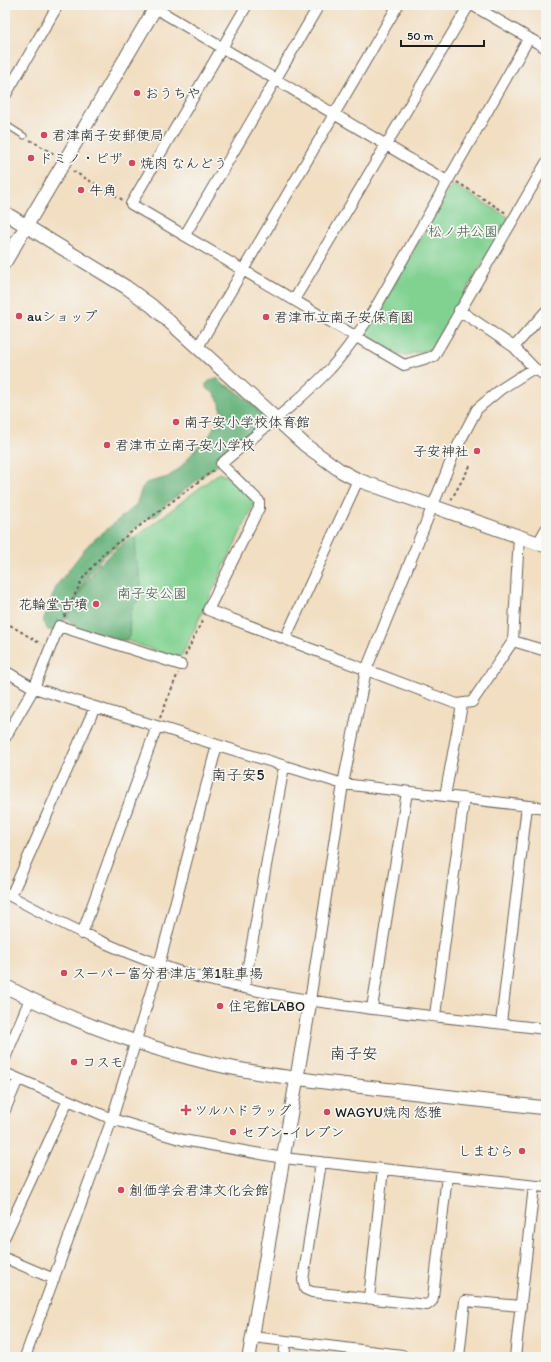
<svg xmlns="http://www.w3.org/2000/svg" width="551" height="1362" font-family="Itim,'Klee One',sans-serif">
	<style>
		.green { fill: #81d191; stroke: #4e7656 }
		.forest { fill: #68b37b; stroke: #42684c }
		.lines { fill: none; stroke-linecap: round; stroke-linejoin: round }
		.service-casing { stroke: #676056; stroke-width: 7 }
		.minor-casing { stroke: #676056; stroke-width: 12 }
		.tertiary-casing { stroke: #676056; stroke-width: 15 }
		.path { stroke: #676056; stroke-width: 2; stroke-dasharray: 3 3; stroke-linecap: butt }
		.service { stroke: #fff; stroke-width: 5 }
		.minor { stroke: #fff; stroke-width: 10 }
		.tertiary { stroke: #fff; stroke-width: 13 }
		.poi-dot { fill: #d1495b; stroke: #f6f6f2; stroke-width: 1.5 }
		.labels { text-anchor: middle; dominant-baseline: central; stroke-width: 3.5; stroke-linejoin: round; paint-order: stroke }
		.poi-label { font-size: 14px; fill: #1c1c1c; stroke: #f6f6f2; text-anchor: start }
		.park-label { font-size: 14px; fill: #3f5b45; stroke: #f6f6f2 }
		.neighbourhood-label { font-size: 15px; fill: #1c1c1c; stroke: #f6f6f2 }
		.quarter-label { font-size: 16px; fill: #1c1c1c; stroke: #f6f6f2 }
	</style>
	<rect width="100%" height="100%" fill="#f6f6f2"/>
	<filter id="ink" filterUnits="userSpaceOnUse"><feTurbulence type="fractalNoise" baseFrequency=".025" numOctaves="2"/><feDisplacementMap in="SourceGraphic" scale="8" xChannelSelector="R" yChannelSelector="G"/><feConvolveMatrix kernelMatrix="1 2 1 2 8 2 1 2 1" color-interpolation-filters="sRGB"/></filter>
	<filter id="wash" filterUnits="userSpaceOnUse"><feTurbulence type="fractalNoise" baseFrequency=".012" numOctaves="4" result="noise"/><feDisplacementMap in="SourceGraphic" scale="16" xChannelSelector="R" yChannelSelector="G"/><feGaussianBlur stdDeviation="0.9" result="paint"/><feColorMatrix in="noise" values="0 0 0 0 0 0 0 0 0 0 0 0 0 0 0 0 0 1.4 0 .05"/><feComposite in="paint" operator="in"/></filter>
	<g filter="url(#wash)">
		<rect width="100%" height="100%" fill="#f2dec1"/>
		<path class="green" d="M452,184L510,218L431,349L402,356L368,336L367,332Z
			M219,473L228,477L255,502L182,655L176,658L74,622L109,558Z"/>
		<path class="forest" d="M212,379H218L223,384L234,389L258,409L269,425L165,505L156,516L149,517L143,522L130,532L124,541L103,556L88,576L65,620L53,631L48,630L43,621L44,618L57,585L88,545L136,505L142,488L146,483L168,477L180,468L204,439L210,435L221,412L220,403L214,393L206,388V384Z
			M131,537L136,539L135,556L142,589L139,600L133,606L130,616L129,637L122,641L113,640L105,634L76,629L67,618L83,587L99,564Z"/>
	</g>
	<g filter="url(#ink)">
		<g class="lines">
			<defs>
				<path id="service" d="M5,124L24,136"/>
				<path id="minor" d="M150,5L447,181
					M247,5L131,204L404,365L434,356L546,163
					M472,5L546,48
					M5,96L58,5
					M185,235L319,5
					M294,300L469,5
					M459,310L514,347L534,368L546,376
					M198,347L398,5
					M514,347L546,311
					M519,536L513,641L472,702L457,704L208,610L259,508V501L221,464C257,433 297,404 330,369C348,349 363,327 377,305L529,38
					M538,543L546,529
					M285,639L358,480
					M513,641L546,651
					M5,671L34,688L343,784L546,808
					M5,738L34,688L59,626L181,665
					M445,796L462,705
					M5,893C69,928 134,960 205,979C316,1007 432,1015 546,1029
					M11,896L95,707
					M82,934L157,726
					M244,988L284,766
					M310,1001L343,784L366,670L455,451L477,409L501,389L534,368
					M372,1008L407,792
					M435,1015L464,799
					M501,1023L527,806
					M5,1058L30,999
					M5,1073L112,1119L183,1140L283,1158L546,1187
					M5,1110L18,1079
					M321,1162L303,1280L305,1289L312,1292L427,1305L432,1301L433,1297L447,1176
					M5,1236L68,1100
					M5,1258L54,1279
					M369,1298L383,1169
					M253,1337L402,1355V1357
					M25,1357L112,1119L159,965L217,745
					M284,1357L286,1341
					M459,1357L465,1301L521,1306
					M515,1357L534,1186"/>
				<path id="tertiary" d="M5,213L126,287L152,306L305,445L341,471L358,480L546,546
					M5,262L157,5
					M5,986C63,1017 126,1041 190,1058C244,1073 301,1079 357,1086C420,1093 483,1101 546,1108
					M249,1357L310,1001"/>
			</defs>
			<use href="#service" class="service-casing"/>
			<use href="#minor" class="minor-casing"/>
			<use href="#tertiary" class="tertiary-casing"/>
			<path class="path" d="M30,140L56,155
				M73,171L123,200
				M457,182L506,213
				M451,500L470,466
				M64,617L83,578L105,552L214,470
				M5,622L41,644
				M185,656L203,619
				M160,718L178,673"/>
			<use href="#service" class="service"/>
			<use href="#minor" class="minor"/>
			<use href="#tertiary" class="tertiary"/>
		</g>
	</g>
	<g class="poi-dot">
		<circle cx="137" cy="93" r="4"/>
		<circle cx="44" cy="135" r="4"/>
		<circle cx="31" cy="158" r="4"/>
		<circle cx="132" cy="163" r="4"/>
		<circle cx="81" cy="190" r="4"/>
		<circle cx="19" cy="316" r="4"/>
		<circle cx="266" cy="317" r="4"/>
		<circle cx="176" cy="422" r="4"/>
		<circle cx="107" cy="445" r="4"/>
		<circle cx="477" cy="451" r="4"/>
		<circle cx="96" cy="604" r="4"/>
		<circle cx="64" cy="973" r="4"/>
		<circle cx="220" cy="1006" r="4"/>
		<circle cx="74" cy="1062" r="4"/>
		<path d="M184 1104h4v4h4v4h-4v4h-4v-4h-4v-4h4z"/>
		<circle cx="327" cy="1112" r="4"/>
		<circle cx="233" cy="1132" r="4"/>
		<circle cx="522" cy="1151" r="4"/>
		<circle cx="121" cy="1190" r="4"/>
	</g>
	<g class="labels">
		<g class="poi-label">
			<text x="145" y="93">おうちや</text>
			<text x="52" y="135">君津南子安郵便局</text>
			<text x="39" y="158">ドミノ・ピザ</text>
			<text x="140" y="163">焼肉 なんどう</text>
			<text x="89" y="190">牛角</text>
			<text x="27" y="316">auショップ</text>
			<text x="274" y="317">君津市立南子安保育園</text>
			<text x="184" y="422">南子安小学校体育館</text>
			<text x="115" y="445">君津市立南子安小学校</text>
			<text x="469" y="451" text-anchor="end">子安神社</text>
			<text x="88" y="604" text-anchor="end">花輪堂古墳</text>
			<text x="72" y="973">スーパー富分君津店 第1駐車場</text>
			<text x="228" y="1006">住宅館LABO</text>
			<text x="82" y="1062">コスモ</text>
			<text x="194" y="1110">ツルハドラッグ</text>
			<text x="335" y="1112">WAGYU焼肉 悠雅</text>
			<text x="241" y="1132">セブン-イレブン</text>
			<text x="514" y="1151" text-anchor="end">しまむら</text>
			<text x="129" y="1190">創価学会君津文化会館</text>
		</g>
		<g class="park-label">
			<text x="463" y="231">松ノ井公園</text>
			<text x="152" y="593">南子安公園</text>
		</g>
		<g class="neighbourhood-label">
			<text x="238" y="775">南子安5</text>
		</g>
		<g class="quarter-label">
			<text x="354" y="1053">南子安</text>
		</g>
	</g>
	<rect width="551" height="1362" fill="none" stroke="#f6f6f2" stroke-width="20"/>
	<path d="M401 40v6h83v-6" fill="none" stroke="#1c1c1c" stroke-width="2"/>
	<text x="407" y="40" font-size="12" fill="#1c1c1c" stroke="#f6f6f2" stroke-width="3" paint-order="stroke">50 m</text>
</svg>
